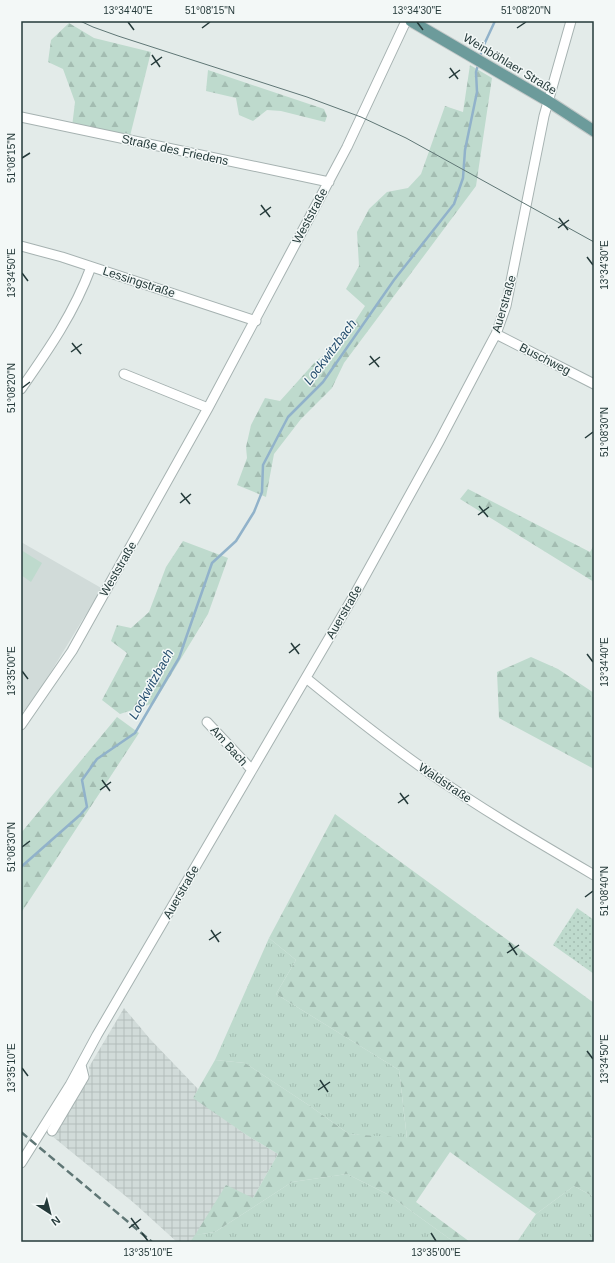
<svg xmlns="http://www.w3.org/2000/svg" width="615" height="1263" font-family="Helvetica,sans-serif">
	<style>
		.built { fill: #d1dbd9 }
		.industrial { fill: url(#industrial-grid) }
		.grass { fill: url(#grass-tufts) }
		.forest { fill: url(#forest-firs) }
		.park { fill: #bedacd }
		.garden { fill: url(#garden-dots) }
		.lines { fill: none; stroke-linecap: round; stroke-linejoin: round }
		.stream { stroke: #91b2ca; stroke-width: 2.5 }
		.minor-casing { stroke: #a6b2b1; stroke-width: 11 }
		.major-casing { stroke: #c2c8c8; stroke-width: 13 }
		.minor { stroke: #fff; stroke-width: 9 }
		.major { stroke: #6c9b9b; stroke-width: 11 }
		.tram { stroke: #5f7675; stroke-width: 1 }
		.rail { stroke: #5f7675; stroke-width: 2.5; stroke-dasharray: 8 4; stroke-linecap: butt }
		.ticks { fill: none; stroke: #253a3a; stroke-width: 1.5 }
		.labels { text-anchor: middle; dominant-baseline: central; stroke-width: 3; stroke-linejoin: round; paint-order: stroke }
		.street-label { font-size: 12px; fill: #253a3a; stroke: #f3f8f7 }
		.water-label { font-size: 13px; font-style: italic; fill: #264f6f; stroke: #f3f8f7 }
		.neatline { fill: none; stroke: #253a3a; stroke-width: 1.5 }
		.ticks-label { font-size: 10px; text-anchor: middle; fill: #253a3a }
	</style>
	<defs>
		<pattern id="industrial-grid" width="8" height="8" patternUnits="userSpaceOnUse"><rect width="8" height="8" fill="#d1dbd9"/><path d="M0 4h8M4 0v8" fill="none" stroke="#b3bdbb"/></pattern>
		<pattern id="grass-tufts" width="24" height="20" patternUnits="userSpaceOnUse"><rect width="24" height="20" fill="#bedacd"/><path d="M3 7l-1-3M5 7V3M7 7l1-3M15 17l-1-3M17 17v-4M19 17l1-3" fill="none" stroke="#a3bcb1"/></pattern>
		<pattern id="forest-firs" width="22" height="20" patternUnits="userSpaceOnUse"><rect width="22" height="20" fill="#bedacd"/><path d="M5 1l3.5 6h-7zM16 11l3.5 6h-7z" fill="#a3bcb1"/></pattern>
		<pattern id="garden-dots" width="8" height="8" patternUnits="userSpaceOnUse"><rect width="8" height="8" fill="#bedacd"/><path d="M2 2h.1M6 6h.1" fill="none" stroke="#a3bcb1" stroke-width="1.8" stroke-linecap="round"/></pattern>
	</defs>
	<rect width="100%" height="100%" fill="#e3ebe9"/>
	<path class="built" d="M21,542L103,589L83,619L26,713L21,709Z"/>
	<path class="industrial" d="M124,1008L150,1039L198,1089L194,1097L248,1136L278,1154L253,1198L190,1242H177L134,1203L52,1136L90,1075L89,1067Z"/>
	<path class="grass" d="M269,938L296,960L276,994L399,1070L407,1139L349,1134L310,1106L245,1063L215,1060Z
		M347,1174L389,1195L454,1242H190L195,1235L215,1232L292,1182Z
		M574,1186L594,1197V1242H517L536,1214Z"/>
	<path class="forest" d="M69,23L94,38L151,52L129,140L72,127L75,102L63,69L48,62L51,40Z
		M470,65L492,78L476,186L344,363L332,388L301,419L274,454L266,497L237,485L247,458L246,447L251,425L265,398L280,401L316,361L341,343L365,306L346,289L359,266L357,232L369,209L387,192L408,188L421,174L445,106L463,112Z
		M208,70L324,109L327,116L325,122L281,111L267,110L253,121L239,115L236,98L206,91Z
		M468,489L590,552L594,545V582L460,499Z
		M183,541L228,558L208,614L154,703L120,714L102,700L127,653L111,641L117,625L131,628L149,612L166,567Z
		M531,657L558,669L594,693V769L499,718L497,672Z
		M117,717L139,733L21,913V833Z
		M335,814L594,1003V1136L591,1139L594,1141V1197L574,1186L536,1214L450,1152L416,1202L470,1242H454L389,1195L347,1174L292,1182L215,1232L195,1235L226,1185L253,1198L278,1154L248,1136L193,1098L215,1060L245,1063L310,1106L349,1134L407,1138L399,1070L276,994L296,960L269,938Z"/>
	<path class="park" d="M21,550L42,563L31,582L21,575Z"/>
	<path class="garden" d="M577,908L594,920V974L553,945Z"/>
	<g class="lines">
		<path class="stream" d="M480,58L482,49L495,21
			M21,867L80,815L87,807L82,780L97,759L135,733L179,658L212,563L236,541L254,512L262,492L263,465L288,417L323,382L394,280L454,204L463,178L465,150L477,92L476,72L478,65"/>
		<defs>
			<path id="minor" d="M21,117L329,182
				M21,246L62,257L256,321
				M496,334L594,384
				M124,374L208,408
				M21,389C49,349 74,313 91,267
				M306,678C344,709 383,740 424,769C478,807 536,841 594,875
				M207,722L252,770
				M21,725L72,651L208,408L347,147L406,21
				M52,1131L84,1077L81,1065
				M21,1163L70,1085L97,1035L356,592L439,442L489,347L496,334L506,306L544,116L571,21"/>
			<path id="major" d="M411,21L548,101L594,131"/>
		</defs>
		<use href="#minor" class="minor-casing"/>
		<use href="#major" class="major-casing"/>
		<use href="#minor" class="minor"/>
		<use href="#major" class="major"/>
		<path class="tram" d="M80,21L93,27L118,36L307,97L361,117L406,138L594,242"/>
		<path class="rail" d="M21,1132L152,1242"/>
	</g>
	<path class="ticks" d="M128,22L134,30M417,22L423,30M202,28L210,22M517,28L526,22M152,55L160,67M151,65L162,57M450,68L458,79M449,78L460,70M22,158L30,153M261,205L270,217M260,215L271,207M559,218L568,230M558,228L569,220M587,257L593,265M22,273L28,281M72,343L81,354M71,352L82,344M370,356L379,367M369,365L380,357M22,388L30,382M585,438L593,432M181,493L190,504M180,503L191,494M479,506L488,517M478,515L489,507M291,643L299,654M289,653L300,644M587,654L593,662M22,671L28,679M102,780L110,791M100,790L111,782M400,793L408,804M398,803L409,795M22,847L30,841M585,897L593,891M211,930L219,942M209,940L221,932M509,943L517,955M507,953L519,945M587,1051L593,1059M22,1068L28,1076M320,1080L328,1092M318,1090L330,1082M131,1218L139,1229M129,1228L141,1219M142,1233L148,1241M431,1233L436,1241"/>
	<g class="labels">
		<g class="street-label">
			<text transform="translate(510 64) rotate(31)">Weinböhlaer Straße</text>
			<text transform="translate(175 150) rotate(12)">Straße des Friedens</text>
			<text transform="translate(310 216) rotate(-62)">Weststraße</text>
			<text transform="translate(139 282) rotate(18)">Lessingstraße</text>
			<text transform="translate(504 304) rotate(-74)">Auerstraße</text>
			<text transform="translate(545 359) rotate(27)">Buschweg</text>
			<text transform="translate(118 569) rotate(-60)">Weststraße</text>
			<text transform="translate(344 612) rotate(-60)">Auerstraße</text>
			<text transform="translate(229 746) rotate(48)">Am Bach</text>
			<text transform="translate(445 783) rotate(34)">Waldstraße</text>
			<text transform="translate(181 892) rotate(-60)">Auerstraße</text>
		</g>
		<g class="water-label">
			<text transform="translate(330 352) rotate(-53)">Lockwitzbach</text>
			<text transform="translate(151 684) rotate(-61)">Lockwitzbach</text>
		</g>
	</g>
	<rect width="615" height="1263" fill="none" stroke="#f3f8f7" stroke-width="44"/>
	<g transform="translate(50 1213) rotate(144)" stroke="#f3f8f7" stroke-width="3" paint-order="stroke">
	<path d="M0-3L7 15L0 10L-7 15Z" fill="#253a3a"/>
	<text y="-6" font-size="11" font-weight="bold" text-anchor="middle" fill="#253a3a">N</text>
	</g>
	<rect x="22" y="22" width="571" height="1219" class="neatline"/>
	<g class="ticks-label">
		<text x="128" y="14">13°34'40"E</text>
		<text x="210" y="14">51°08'15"N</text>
		<text x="417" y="14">13°34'30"E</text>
		<text x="526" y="14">51°08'20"N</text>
		<text transform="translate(11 158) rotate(-90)" y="4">51°08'15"N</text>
		<text transform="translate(604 265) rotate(-90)" y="4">13°34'30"E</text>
		<text transform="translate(11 273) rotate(-90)" y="4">13°34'50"E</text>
		<text transform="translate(11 388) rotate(-90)" y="4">51°08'20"N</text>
		<text transform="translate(604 432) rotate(-90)" y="4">51°08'30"N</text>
		<text transform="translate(604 662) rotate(-90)" y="4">13°34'40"E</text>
		<text transform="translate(11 671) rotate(-90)" y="4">13°35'00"E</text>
		<text transform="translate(11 847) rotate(-90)" y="4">51°08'30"N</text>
		<text transform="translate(604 891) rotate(-90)" y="4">51°08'40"N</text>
		<text transform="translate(604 1059) rotate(-90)" y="4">13°34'50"E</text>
		<text transform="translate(11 1068) rotate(-90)" y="4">13°35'10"E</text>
		<text x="148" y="1256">13°35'10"E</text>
		<text x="436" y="1256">13°35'00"E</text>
	</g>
</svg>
